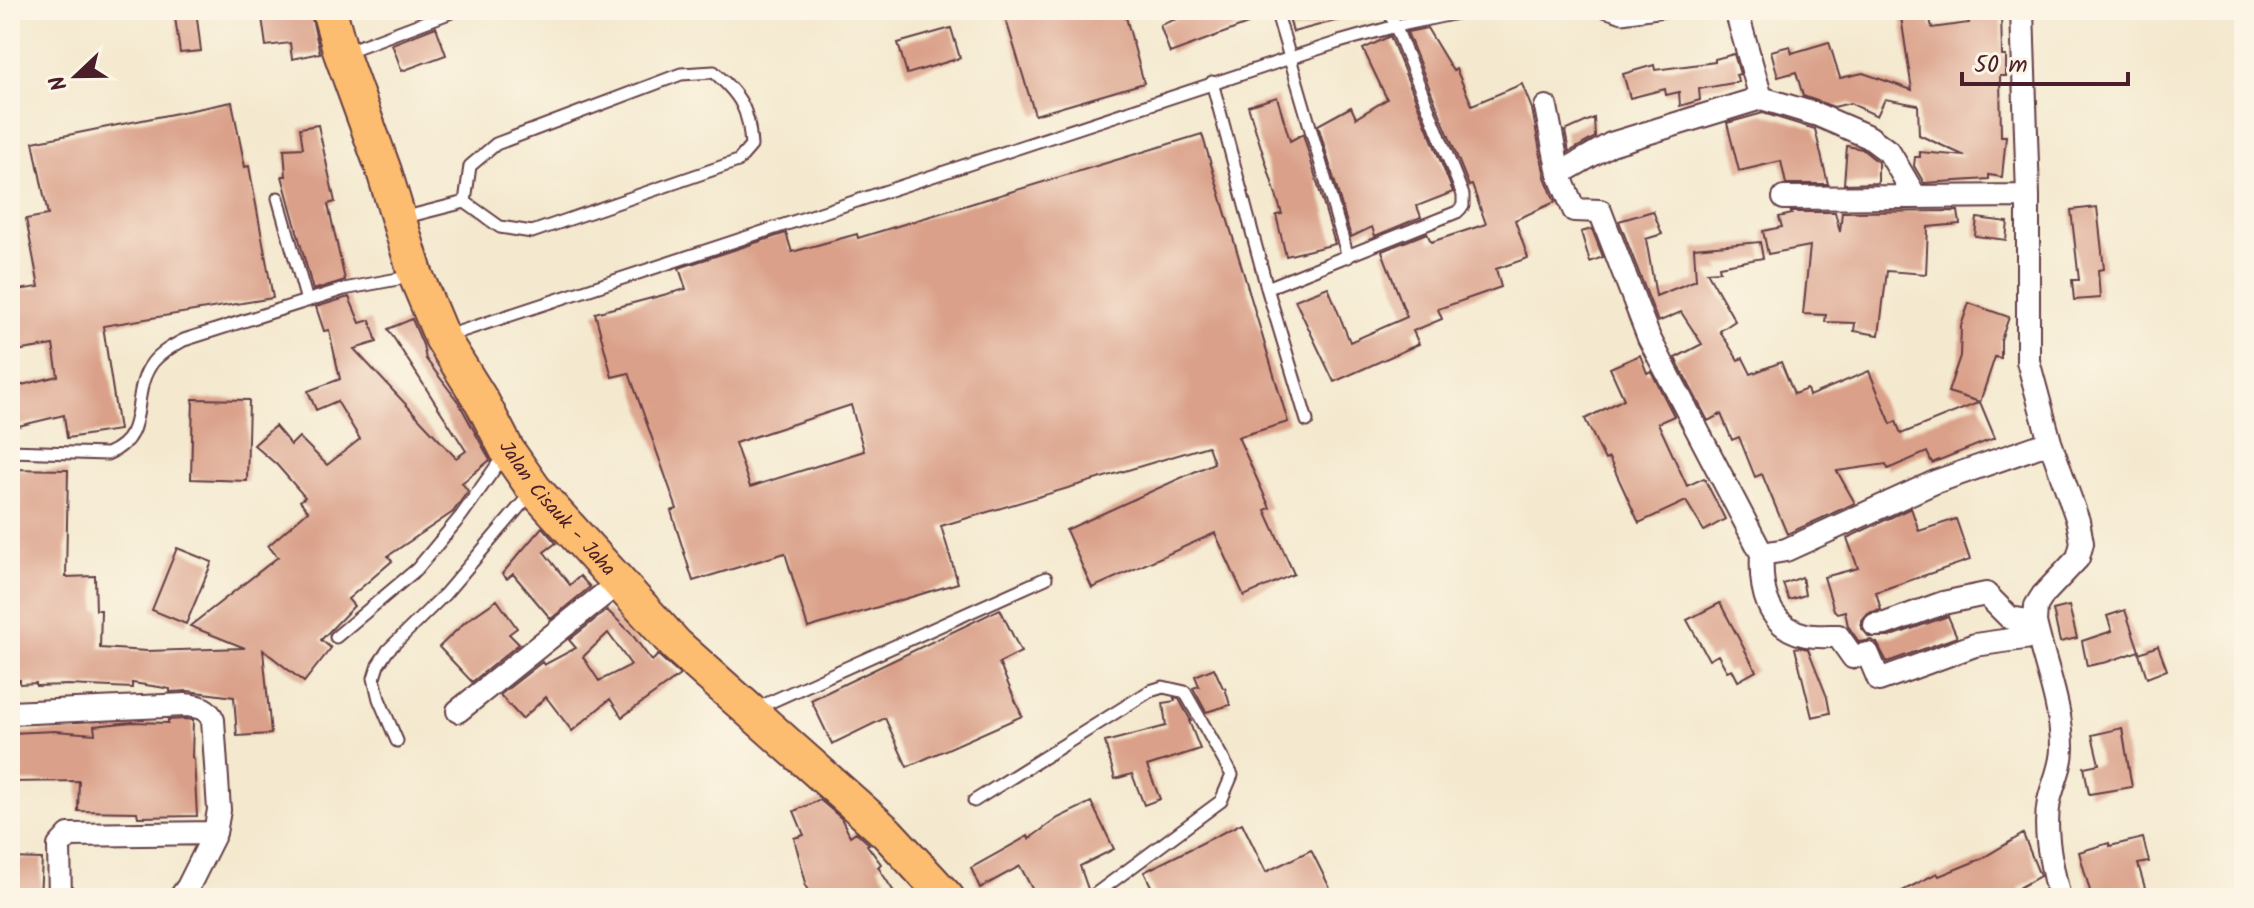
<svg xmlns="http://www.w3.org/2000/svg" width="2254" height="908" font-family="Kalam,sans-serif">
	<style>
		.building { fill: #daa089; fill-rule: evenodd }
		.lines { fill: none; stroke-linecap: round; stroke-linejoin: round }
		.lane-casing { stroke: #643d44; stroke-width: 15 }
		.street-casing { stroke: #643d44; stroke-width: 26 }
		.primary-casing { stroke: #643d44; stroke-width: 38 }
		.lane { stroke: #fff; stroke-width: 11 }
		.street { stroke: #fff; stroke-width: 22 }
		.primary { stroke: #fcbd6f; stroke-width: 34 }
		.labels { text-anchor: middle; dominant-baseline: central; stroke-width: 6; stroke-linejoin: round; paint-order: stroke }
		.street-label { font-size: 20px; fill: #4a1f2b; stroke: #fcf5e5 }
	</style>
	<rect width="100%" height="100%" fill="#fcf5e5"/>
	<filter id="ink" filterUnits="userSpaceOnUse"><feTurbulence type="fractalNoise" baseFrequency=".0125" numOctaves="2"/><feDisplacementMap in="SourceGraphic" scale="16" xChannelSelector="R" yChannelSelector="G"/><feConvolveMatrix kernelMatrix="1 2 1 2 8 2 1 2 1" color-interpolation-filters="sRGB"/></filter>
	<filter id="wash" filterUnits="userSpaceOnUse"><feTurbulence type="fractalNoise" baseFrequency=".006" numOctaves="4" result="noise"/><feDisplacementMap in="SourceGraphic" scale="32" xChannelSelector="R" yChannelSelector="G"/><feGaussianBlur stdDeviation="1.8" result="paint"/><feColorMatrix in="noise" values="0 0 0 0 0 0 0 0 0 0 0 0 0 0 0 0 0 1.4 0 .05"/><feComposite in="paint" operator="in"/></filter>
	<g filter="url(#wash)">
		<rect width="100%" height="100%" fill="#f4e9cf"/>
		<g id="blocks">
			<path class="building" d="M174,10H196L201,51L180,53Z
				M261,10H310L320,53L292,59L290,43L266,46Z
				M1003,10H1124L1144,83L1035,115Z
				M1200,10H1268L1269,16L1170,53L1160,25Z
				M1287,10H1353L1354,16L1293,32Z
				M1900,10H1928L1932,28L1969,23L1965,10H2001L2002,56H2006V76H2000L2001,136H2006L2002,177L1989,175V179L1924,183L1914,166L1915,157H1920V152L1965,156L1919,135L1918,105L1885,99L1877,116L1850,103L1834,107L1803,96L1796,72L1778,77L1771,51L1790,46L1792,53L1829,42L1840,78L1863,73L1912,90Z
				M436,27L446,55L402,71L392,44Z
				M951,28L960,58L907,74L898,43Z
				M1427,28L1453,71L1456,69L1472,105L1522,84L1532,109L1545,177L1555,202L1515,220L1528,258L1496,269L1501,287L1438,309L1442,319L1413,331L1419,344L1334,382L1295,300L1328,287L1350,342L1407,317L1382,251L1427,233L1431,242L1486,224L1472,185L1469,186L1407,32Z
				M1390,36L1453,192L1417,206L1421,217L1375,236L1372,227L1351,237L1318,125L1351,107L1356,118L1387,99L1363,49Z
				M1734,54L1740,74L1736,75L1739,82L1699,89L1700,100L1680,106L1679,92L1666,95L1665,89L1630,98L1623,74L1654,65L1655,70L1715,62V59Z
				M1277,97L1290,141L1303,134L1335,244L1286,256L1276,215L1282,214L1248,106Z
				M232,102L245,167L249,166L273,298L103,326L119,430L67,438L64,415L10,428V388L58,376L53,345L10,352V291L39,287L26,219L48,215L33,142Z
				M1763,113L1815,129L1828,184H1786L1781,161L1739,171L1727,123Z
				M1594,118L1595,137L1569,152L1565,131Z
				M318,125L335,202L328,204L345,280L313,290L282,176H286L284,149L303,148L300,128Z
				M1202,134L1288,422L1238,437L1270,508L1265,510L1294,574L1244,596L1215,533L1092,588L1066,530L1214,463L1208,446L941,526L958,583L808,628L785,553L693,581L671,511L677,509L629,373L612,377L595,313L686,289L679,268L786,233L792,252L857,234L858,238ZM851,405L864,451L750,487L735,443Z
				M1847,146L1862,149L1878,162V183L1844,184Z
				M2097,207L2104,269L2098,270L2100,298L2074,300L2072,280H2079L2071,210Z
				M1653,211L1662,234L1646,239L1656,296L1696,280L1694,248L1760,242L1763,258L1719,266L1720,271L1707,272L1735,321L1720,331L1738,360L1743,358L1751,374L1781,362L1794,394L1807,389L1809,396L1869,371L1891,424L1896,421L1901,434L1980,402L1995,438L1932,463L1927,452L1888,469L1886,464L1837,471L1855,503L1787,534L1762,474L1755,477L1739,437L1732,440L1721,414L1708,421L1675,358L1702,344L1681,312L1658,322L1619,221Z
				M1958,211L1960,224L1928,227L1926,274L1887,271L1879,335L1854,331L1855,323L1825,322L1826,315L1803,314L1810,246L1768,254L1763,231L1782,227L1779,217L1792,214L1791,212H1835L1840,232L1842,212Z
				M1977,218L2008,222L2006,240L1975,236Z
				M1592,229L1603,257L1590,262L1581,232Z
				M349,297L360,323L370,320L377,342L354,349L456,458L466,451L388,329L412,319L423,345L426,359L459,403L490,460L462,483L468,491L453,512L388,556L392,561L348,599L354,606L321,640L331,648L304,682L263,650L271,734L237,736L234,697L188,691L170,692V689L159,687L132,683V688L68,685L36,686V683L20,684V680H10V469L68,470L66,577L95,576L96,610H101L100,648L147,651L245,648L190,626L278,557L268,546L308,511L300,501L305,497L277,465L254,445L275,426L291,445L299,437L327,465L360,439L337,401L316,410L308,391L340,379L329,330L324,331L316,307Z
				M1969,303L2009,317L2001,340V358L1995,357L1980,402L1948,392L1960,356L1961,326Z
				M1640,355L1647,373L1651,371L1674,416L1658,423L1687,486L1704,478L1725,519L1704,531L1686,501L1639,523L1609,458L1605,460L1585,419L1624,399L1610,368Z
				M193,399L249,400L247,481L191,479Z
				M1911,508L1919,531L1956,519L1970,560L1876,592L1881,610L1868,613L1862,620L1861,627L1869,637H1889L1948,616L1957,637L1887,662L1877,643L1871,640L1859,642L1848,626L1845,611L1837,613L1834,610L1824,577L1858,568L1847,538Z
				M542,527L556,543L544,552L570,585L580,576L590,587L551,619L513,574L507,579L502,574Z
				M177,548L212,562L186,624L152,610Z
				M1802,577L1805,595L1789,600L1783,584Z
				M497,600L517,628L509,634L519,644L472,682L439,647L465,622Z
				M1720,603L1756,671L1738,681L1732,669L1727,671L1718,655L1709,660L1687,620Z
				M2069,606L2077,638L2060,642L2053,610Z
				M1000,609L1021,652L999,663L1022,716L907,767L885,718L832,744L811,700Z
				M607,610L630,632L652,661L658,655L680,675L622,717L610,699L572,731L546,697L522,719L500,695L542,662L544,665L576,648L569,640ZM608,633L631,665L599,681L583,657Z
				M2125,610L2139,651L2107,662L2087,666L2082,641L2112,631L2107,616Z
				M2158,646L2167,670L2147,678L2139,653Z
				M1799,647L1808,649L1827,697L1830,713L1812,717L1795,648Z
				M1214,668L1223,688H1225L1230,705L1206,712L1193,688L1199,686L1195,676Z
				M1174,698L1179,699L1191,721H1189L1200,749L1147,766L1160,799L1144,805L1132,774L1115,779L1105,742L1166,726L1163,703L1175,701Z
				M185,719L193,720L192,758L194,759L197,816L138,817L137,812L78,811L79,781L10,782V733L55,731L95,734L94,726L132,722L168,723V720Z
				M2122,728L2132,787L2089,794L2084,767L2099,764L2092,735Z
				M820,800L841,818L850,836L856,832L869,844L867,845L881,864L878,867L898,898H813L804,884L806,883L794,838L804,835L794,811Z
				M1091,802L1114,849L1080,866L1088,889L1082,897L1037,898L1020,866L980,888L971,868L1028,836L1029,839L1058,818Z
				M1242,823L1266,872L1311,850L1335,898H1157L1144,872Z
				M2023,834L2040,876L2019,888L2024,898H1889L1937,873L1939,876L1981,859Z
				M2143,838L2149,862L2138,864L2148,898H2092L2079,852L2109,843L2110,846Z
				M10,858L42,859L40,898H11L13,884H10Z"/>
		</g>
	</g>
	<g filter="url(#ink)">
		<use href="#blocks" fill-opacity="0" stroke="#643d44" stroke-width="2"/>
		<g class="lines">
			<defs>
				<path id="lane" d="M1276,10L1348,257
					M1601,10L1622,17L1671,10
					M345,52L457,10
					M1212,82L1267,288L1307,421
					M278,198L307,301
					M402,218L465,202L470,166L496,144L681,74L714,72C741,96 749,109 751,146L738,161L532,232L500,227L465,202
					M1267,288L1457,212L1463,206V195L1389,10
					M447,336L1339,42L1396,26L1471,10
					M10,451L107,454C152,436 128,394 153,362C161,352 173,346 184,340L344,289L414,276
					M336,637L417,569L461,516L505,454
					M755,709L1046,578
					M397,741L379,699L374,678L378,665L388,650L445,594L531,493
					M974,801L1150,691L1163,687L1185,692L1232,775L1221,801L1090,898"/>
				<path id="street" d="M1736,10L1761,98
					M2022,10L2028,196V361L2050,442L2078,521L2082,543L2078,558L2043,595L2036,606L2035,622C2044,663 2062,706 2062,748C2062,767 2053,783 2049,801C2043,834 2052,866 2059,898
					M1546,107L1559,174
					M1915,196L1889,152L1869,137L1818,115L1761,98L1611,144L1559,174L1574,210L1600,211L1649,338L1762,554L1786,550L1935,482L2050,442
					M1784,198L2028,196
					M1762,554C1760,587 1766,627 1806,635C1816,637 1828,636 1838,636L1853,657L1868,654L1879,680L1975,645L2038,636
					M1875,625L1885,624L1943,603L1986,594L2010,618L2035,622
					M458,711L618,583
					M10,713L186,705C199,707 207,707 213,720L219,810L215,833L69,835L59,846L60,898
					M180,898L188,887L215,833"/>
				<g id="primary">
					<path id="s1" d="M329,10L341,53L384,171L416,276L442,338L482,402L507,450L534,489L676,645L887,833L947,898"/>
				</g>
			</defs>
			<use href="#lane" class="lane-casing"/>
			<use href="#street" class="street-casing"/>
			<use href="#primary" class="primary-casing"/>
			<use href="#lane" class="lane"/>
			<use href="#street" class="street"/>
			<use href="#primary" class="primary"/>
		</g>
	</g>
	<g class="labels">
		<g class="street-label">
			<text stroke="none"><textPath href="#s1" startOffset="554">Jalan Cisauk - Jaha</textPath></text>
		</g>
	</g>
	<rect width="2254" height="908" fill="none" stroke="#fcf5e5" stroke-width="40"/>
	<g transform="translate(76 76) rotate(248)" stroke="#fcf5e5" stroke-width="6" paint-order="stroke">
	<path d="M0-6L14 30L0 20L-14 30Z" fill="#4a1f2b"/>
	<text y="-12" font-size="22" font-weight="bold" text-anchor="middle" fill="#4a1f2b">N</text>
	</g>
	<path d="M1962 72v12h166v-12" fill="none" stroke="#4a1f2b" stroke-width="4"/>
	<text x="1974" y="72" font-size="24" fill="#4a1f2b" stroke="#fcf5e5" stroke-width="6" paint-order="stroke">50 m</text>
</svg>
